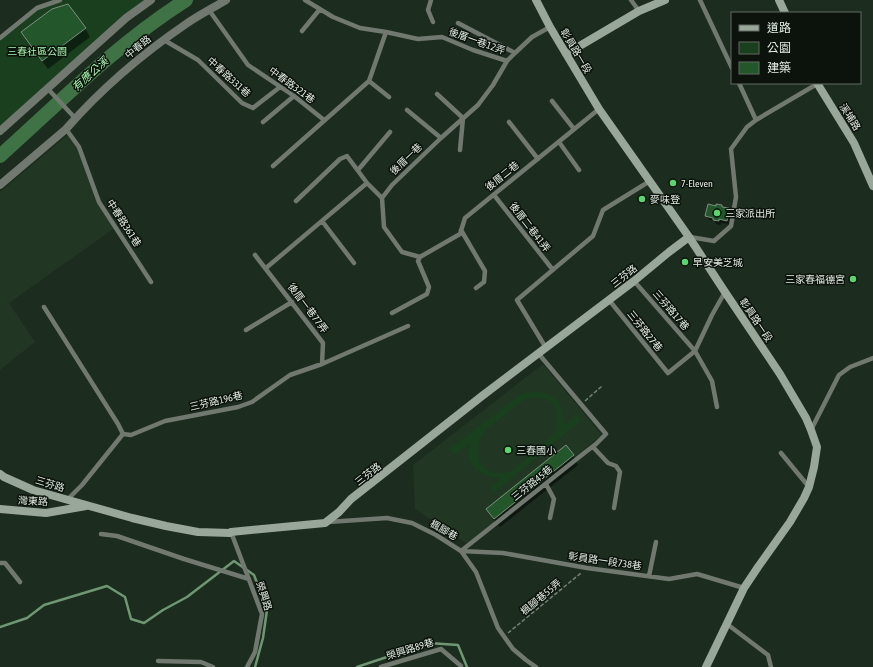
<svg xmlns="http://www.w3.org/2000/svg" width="873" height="667" font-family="'Asap Condensed','Noto Sans TC',sans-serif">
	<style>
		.built { fill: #213623 }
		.green { fill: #193f1e; fill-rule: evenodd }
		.shadow { fill: #0007 }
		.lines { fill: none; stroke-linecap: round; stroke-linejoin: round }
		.stream { stroke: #709774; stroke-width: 2.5 }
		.river { stroke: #3f7345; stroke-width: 14 }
		.building { fill: #23572b; stroke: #7d907f }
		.path { stroke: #748276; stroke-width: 1.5; stroke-dasharray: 4 2; stroke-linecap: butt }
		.lane { stroke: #707870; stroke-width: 4.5 }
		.street { stroke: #707870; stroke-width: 8 }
		.secondary { stroke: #99a69a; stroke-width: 8 }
		.poi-dot { fill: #5bd56e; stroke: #0c120c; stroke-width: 1.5 }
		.labels { text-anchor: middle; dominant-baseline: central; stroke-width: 3; stroke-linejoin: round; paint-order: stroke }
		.street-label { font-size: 10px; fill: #e2ece2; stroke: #0c120c }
		.park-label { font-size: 10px; fill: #a7f4ad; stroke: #0c120c }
		.poi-label { font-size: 10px; fill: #e2ece2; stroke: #0c120c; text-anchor: start }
		.water-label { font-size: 11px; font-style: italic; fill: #aaf7b1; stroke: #0c120c }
	</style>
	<rect width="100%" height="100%" fill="#1c2c1e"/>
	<path class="built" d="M69,134L79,147L99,202L116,227L9,303L35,342L0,370V192Z
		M543,364L602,435L467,544L415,509L413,465Z"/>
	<path class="green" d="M64,0H145L0,127V40L39,9Z
		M536,392C560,393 562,405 565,425L577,414L582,420L495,492L491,487L501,478C489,478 474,472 469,460C467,455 469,449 470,444L454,455L449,449L521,394ZM531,398C535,398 540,397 544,399C560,404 559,424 552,436L512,470C483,483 468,452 486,430L524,400Z"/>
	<path class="shadow" d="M85,28L90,37L48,69L27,41L22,32Z
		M722,208L729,209L731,213L729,224L721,223V225L716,224L715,221L709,220L707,216Z
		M566,447L573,456L578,465L500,527L492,518L487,509Z"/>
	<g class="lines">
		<path class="stream" d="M0,627L27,618L44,605L107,586L125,597L131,619L144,623L163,610L187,597L234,561L254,575L267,610L263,638L255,667
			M357,667L429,643L458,645L467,667"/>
		<path class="river" d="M0,156C60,102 118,43 186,0"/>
	</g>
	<path class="building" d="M68,4L86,28L42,61L21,32L52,9Z
		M708,204L716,206V204L722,205V207L729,208L727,221L719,219V221L713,220V218L705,216Z
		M566,445L574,455L494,519L486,509Z"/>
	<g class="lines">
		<path class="path" d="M585,401L602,386
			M508,633L581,573"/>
		<path class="lane" d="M305,0L333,17L360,28L386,32L418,39L442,37L473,50L507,61
			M431,0L428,10L433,22
			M631,0L639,11
			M700,0L732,68
			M209,10L248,65L294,96L324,120
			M458,23L515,53
			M302,31L320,9
			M0,38L37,8L60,0
			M164,40L198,60L242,103L253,108L280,87
			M369,81L389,97
			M739,83L756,120
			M48,89L75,118
			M437,94L463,118L460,150
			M552,101L574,129
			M407,110L441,138
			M263,122L294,96
			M509,122L538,159
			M66,129L79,147L99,202L151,282
			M559,142L579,170
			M273,166L369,81L386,32
			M358,170L390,132
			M494,195L553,270
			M382,198L384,227L402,252L420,257
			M296,201L340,159L347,156L367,183
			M322,221L354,263
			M461,230L485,271L484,282L476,288
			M690,237L714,241L731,226L736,197L731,149L747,127L756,120L817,84
			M255,255L323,343L322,364
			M266,268L367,183L382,198L392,185L441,138L478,105L493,85L507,61L515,53L532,37L550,27
			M634,281L695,351L712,381L717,407
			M609,300L668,373L695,351L712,315L725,292
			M44,307L118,424L123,434
			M392,313L427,294L429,287L418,261L420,257L460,234L465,218L599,109
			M246,330L292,302
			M546,348L517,300L593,236L603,210L650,181
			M811,430L839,375L850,367L873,358
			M593,447L608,463L616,466L620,472L614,508
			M781,453L809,487
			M546,484L554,499L550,518
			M67,500L82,485L123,434L131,435L165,421L238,407L252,402L290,375L322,364L408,326
			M328,522L387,518L412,523L436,535L461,551L476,572L498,628L513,649L526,660L536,667
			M231,532L262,614L255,652L247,667
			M101,534L117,536L184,559L249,579
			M461,551L583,454L596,444L606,434L538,353
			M461,551L503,553L587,568L669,579L697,574L744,588
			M0,563H5L20,582
			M649,576L656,542
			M727,624L768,655L771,667
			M158,661L201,662L213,667
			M381,667L441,649L461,666V667"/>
		<path class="street" d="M0,131L126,18L151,0
			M0,185L66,129C101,89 142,54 186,24C199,15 213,8 226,0"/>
		<path class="secondary" d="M536,0L550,27L599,109L689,237L725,292L780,374L806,418L811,430L817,447L814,467L809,487L804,498L790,522L758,567L744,588L706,667
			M779,0L785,13
			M566,54L639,11L665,0
			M817,83L854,143L873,186
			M0,474L4,477L33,490L132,518L166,526L198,532L230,533L231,532L325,523L339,512L351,499L482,396L634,281L669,252L689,237
			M0,509L46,513L86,506"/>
	</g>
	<g class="poi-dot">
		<circle cx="673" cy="183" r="4"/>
		<circle cx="642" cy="199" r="4"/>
		<circle cx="717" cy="213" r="4"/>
		<circle cx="685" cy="262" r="4"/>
		<circle cx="853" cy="279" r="4"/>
		<circle cx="508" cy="450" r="4"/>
	</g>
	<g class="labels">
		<g class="street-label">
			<text transform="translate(477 41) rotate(20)">後厝一巷12弄</text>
			<text transform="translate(138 47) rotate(-39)">中春路</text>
			<text transform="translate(576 51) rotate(59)">彰員路一段</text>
			<text transform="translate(229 77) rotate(42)">中春路331巷</text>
			<text transform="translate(292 85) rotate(36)">中春路321巷</text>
			<text transform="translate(850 117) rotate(58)">溪埔路</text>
			<text transform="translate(406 159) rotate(-44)">後厝一巷</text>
			<text transform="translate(502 176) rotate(-39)">後厝二巷</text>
			<text transform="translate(124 223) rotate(57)">中春路361巷</text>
			<text transform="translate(530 227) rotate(52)">後厝二巷41弄</text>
			<text transform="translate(624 276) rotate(-38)">三芬路</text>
			<text transform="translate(308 308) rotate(53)">後厝一巷77弄</text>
			<text transform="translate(671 310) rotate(49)">三芬路17巷</text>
			<text transform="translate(756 320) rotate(56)">彰員路一段</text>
			<text transform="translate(645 331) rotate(51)">三芬路27巷</text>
			<text transform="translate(216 401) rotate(-13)">三芬路196巷</text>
			<text transform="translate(368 474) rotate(-38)">三芬路</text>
			<text transform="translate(532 483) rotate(-39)">三芬路45巷</text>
			<text transform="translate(50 484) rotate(17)">三芬路</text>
			<text transform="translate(33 501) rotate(3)">灣東路</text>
			<text transform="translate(444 530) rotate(30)">楓腳巷</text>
			<text transform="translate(605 561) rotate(8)">彰員路一段738巷</text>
			<text transform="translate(264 596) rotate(72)">榮興路</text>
			<text transform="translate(541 597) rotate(-40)">楓腳巷55弄</text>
			<text transform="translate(410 649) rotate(-17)">榮興路89巷</text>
		</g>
		<g class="park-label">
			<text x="37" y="51">三春社區公園</text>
		</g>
		<g class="poi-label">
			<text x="681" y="183">7-Eleven</text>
			<text x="650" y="199">麥味登</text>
			<text x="725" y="213">三家派出所</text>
			<text x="693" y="262">早安美芝城</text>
			<text x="845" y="279" text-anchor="end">三家春福德宮</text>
			<text x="516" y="450">三春國小</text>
		</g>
		<g class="water-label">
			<text transform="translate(90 74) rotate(-42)">有應公溪</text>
		</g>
	</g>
	<rect x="731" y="12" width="130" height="72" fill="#0c120c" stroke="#626962"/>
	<rect x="739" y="25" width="20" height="6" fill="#99a69a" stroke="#626962"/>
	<text x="767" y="32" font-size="12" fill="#e2ece2">道路</text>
	<rect x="739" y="42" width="20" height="12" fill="#193f1e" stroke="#626962"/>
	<text x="767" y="52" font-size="12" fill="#e2ece2">公園</text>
	<rect x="739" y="62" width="20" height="12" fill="#23572b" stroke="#626962"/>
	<text x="767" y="72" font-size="12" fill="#e2ece2">建築</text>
</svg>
